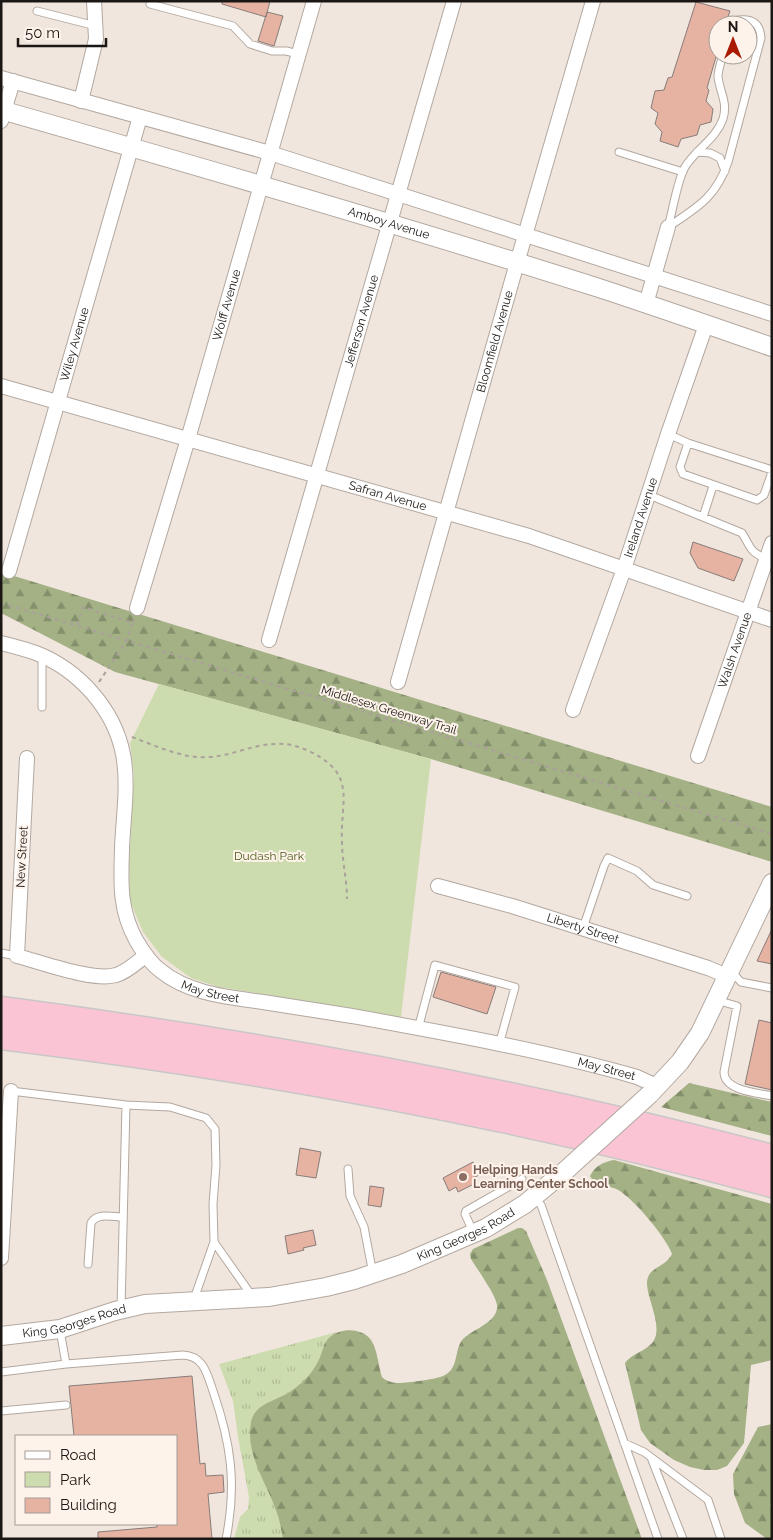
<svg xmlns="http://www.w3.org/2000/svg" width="773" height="1540" font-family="Raleway,sans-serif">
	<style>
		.grass { fill: url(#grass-tufts) }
		.forest { fill: url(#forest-firs) }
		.green { fill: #cddcae }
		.building { fill: #e6b3a3; stroke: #887c79 }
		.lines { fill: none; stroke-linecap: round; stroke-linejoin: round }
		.service-casing { stroke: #b2a8a0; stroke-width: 9 }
		.minor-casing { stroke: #b2a8a0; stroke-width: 16 }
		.tertiary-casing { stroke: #b2a8a0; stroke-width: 20 }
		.motorway-casing { stroke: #c8c7c7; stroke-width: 29 }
		.path { stroke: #aaa19b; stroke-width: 2; stroke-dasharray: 4 4; stroke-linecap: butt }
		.service { stroke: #fff; stroke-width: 7 }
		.minor { stroke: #fff; stroke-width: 14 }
		.tertiary { stroke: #fff; stroke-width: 18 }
		.motorway { stroke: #fbc4d4; stroke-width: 26 }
		.tertiary-bridge-casing { stroke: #b2a8a0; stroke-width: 20; stroke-linecap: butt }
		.tertiary-bridge { stroke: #fff; stroke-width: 18 }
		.education-dot { fill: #8d6e63; stroke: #fef3eb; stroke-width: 2 }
		.labels { text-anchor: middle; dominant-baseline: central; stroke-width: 4; stroke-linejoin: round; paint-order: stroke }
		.street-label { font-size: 12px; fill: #1b1714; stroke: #fef3eb }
		.park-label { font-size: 12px; fill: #4e5f1b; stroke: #fef3eb }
		.education-label { font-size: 12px; font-weight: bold; fill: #785e54; stroke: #fef3eb; text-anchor: start }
	</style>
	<defs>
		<pattern id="grass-tufts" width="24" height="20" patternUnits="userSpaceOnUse" patternTransform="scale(1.25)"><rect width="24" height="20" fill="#cddcae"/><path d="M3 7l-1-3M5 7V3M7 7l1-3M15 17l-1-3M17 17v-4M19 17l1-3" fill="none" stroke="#afbc95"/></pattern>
		<pattern id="forest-firs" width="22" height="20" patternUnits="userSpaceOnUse" patternTransform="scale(1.25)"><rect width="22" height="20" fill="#a3b185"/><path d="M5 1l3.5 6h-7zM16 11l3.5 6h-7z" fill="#848f6c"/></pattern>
	</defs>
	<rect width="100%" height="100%" fill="#f1e6de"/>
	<path class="grass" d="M337,1332C321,1343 323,1357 312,1372C300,1389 282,1398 263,1405V1479L278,1514L283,1539H234L240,1517L248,1509L249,1497L238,1437L233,1401L219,1364Z"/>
	<path class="forest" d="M1,572L772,807V862L431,759L115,672L1,613Z
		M689,1083L772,1102V1136L661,1107Z
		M614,1160L772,1204V1360L751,1365L744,1443L727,1466L717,1470H704L690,1467L674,1460L650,1443L641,1430L625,1363C632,1353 645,1352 653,1342C665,1325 642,1292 648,1277C652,1267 666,1266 672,1254C666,1237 635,1201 620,1191C611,1185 596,1187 590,1176C595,1166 603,1162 614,1160Z
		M518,1228H522L526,1231L547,1280L642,1539H283C281,1530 280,1521 277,1513C267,1483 245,1455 251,1422C255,1402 279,1401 294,1389C305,1381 315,1370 320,1357C323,1350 324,1342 330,1337C341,1327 363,1328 371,1340C378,1351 378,1365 382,1377C386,1381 393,1383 399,1383C407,1383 439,1379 445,1375C459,1368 454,1349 463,1339C473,1329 499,1322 497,1305C496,1295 477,1269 471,1259L470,1254L473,1249Z
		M772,1424V1503L770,1505L772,1507V1539H767L745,1523L734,1494L733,1474L758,1427Z"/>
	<path class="green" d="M159,684L431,759L401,1017L219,987L191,978L162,957L143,932L130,901L129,865L134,774L130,743Z"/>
	<path class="building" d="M222,1H270L266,17L222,4Z
		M696,2L730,11L725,25H718V50L707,88L709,90L706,101L713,109L711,122L700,125L697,135L681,139L678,147L660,141L662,132L655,124L658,113L651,108L655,91L664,90L668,78L672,77Z
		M267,12L283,16L274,46L258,41Z
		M693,542L743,559L734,581L698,568L690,553Z
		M772,929V964L757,961Z
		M441,972L496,987L487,1014L433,997Z
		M759,1020L772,1023V1090L745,1084Z
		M300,1148L321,1152L316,1178L296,1175Z
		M473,1162L479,1175L473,1178L476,1183L458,1192L456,1187L449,1191L443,1178Z
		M370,1186L384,1188L381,1207L368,1205Z
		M313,1230L316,1245L303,1248L304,1250L288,1254L285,1236Z
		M192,1376L200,1464L205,1463L206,1476L223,1475L224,1492L208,1494L212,1539H98V1532L157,1527V1524H176V1436H74L69,1386Z"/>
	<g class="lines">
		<defs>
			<path id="service" d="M150,4L233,26L250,44L272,51H286L299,54
				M37,11L96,26
				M619,152L683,172
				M697,152L710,153L720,158L725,171
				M668,227C698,207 716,197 728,162L761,38C760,24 753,18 738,20L733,25
				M668,227C673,210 677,181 685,167C696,149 716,139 723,119C728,102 720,93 718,77C718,70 721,62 723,55
				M668,434L688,443L772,470
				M688,443L680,467L683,474L757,500L764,495L772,472
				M649,495L742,533C752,549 748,550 766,559
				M703,517L713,486
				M42,707V656
				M583,928L604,866L608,858L637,871L653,885L687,896
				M1,953L17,956
				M730,970L741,982L772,988
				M716,1000L737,1006L724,1072C724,1091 758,1093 772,1096
				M418,1029L435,965L515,987L499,1045
				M11,1091L126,1105L121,1309
				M126,1105L170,1107L206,1118L215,1129L216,1165L213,1204L214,1242L194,1299
				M348,1169L350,1196L364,1227L373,1274
				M535,1198L541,1205L658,1539
				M474,1234L465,1214L466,1211L522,1179
				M214,1242L252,1296
				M88,1264L91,1223C97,1212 113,1217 123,1217
				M60,1330L66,1364
				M1,1372L66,1364L183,1355C204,1356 207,1374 213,1391C231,1443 237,1484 226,1539
				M1,1411L66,1405
				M624,1443L644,1452L708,1500L721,1539
				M652,1460L683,1539"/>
			<g id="minor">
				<path d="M1,78L270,153L772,314"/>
				<path d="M81,101L96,39L94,1"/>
				<path d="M1,121L13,81"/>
				<path d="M646,304L668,227"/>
				<path id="s1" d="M1,386L529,536L772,620"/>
				<path id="s2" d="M9,571L140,117"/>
				<path id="s3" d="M137,608L188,439L314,1"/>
				<path id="s4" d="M269,640L454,1"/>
				<path id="s5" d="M1,643C13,646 25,649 36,653C79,670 114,709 123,754C129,785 123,818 122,849C121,882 119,909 136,940C143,952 150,963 161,971C189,994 229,997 263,1002C293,1007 322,1011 352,1016C446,1033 546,1051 637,1077L650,1083L656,1088"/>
				<path id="s6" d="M398,682L517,263L593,1"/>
				<path id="s7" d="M573,710L624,569L668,434L706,325"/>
				<path id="s8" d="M698,756L772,543"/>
				<path d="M27,758L17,956C41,962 94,982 116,975C127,972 137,962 145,956"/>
				<path id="s9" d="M438,886L512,906L708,968L727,976"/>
				<path d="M1,1258L11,1091"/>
			</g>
			<g id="tertiary">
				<path id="s10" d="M1,110C201,167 401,225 599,288C657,307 714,327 772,347"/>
				<path d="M650,1094L680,1062L700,1033L772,883"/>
				<path id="s11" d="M1,1336L60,1329L115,1311L145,1304L269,1297L326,1287L354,1280L402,1264L486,1228L525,1204L565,1171"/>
			</g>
			<path id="motorway" d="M1,1010C261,1044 518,1091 772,1158
				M1,1036C261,1068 519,1115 772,1184"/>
		</defs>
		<use href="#service" class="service-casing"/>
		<use href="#minor" class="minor-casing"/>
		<use href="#tertiary" class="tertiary-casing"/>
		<use href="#motorway" class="motorway-casing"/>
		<path class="path" d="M1,603L772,834
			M77,625L83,607L133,623L134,619
			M99,682L127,640L132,624
			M132,737C156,746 183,759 209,757C232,756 253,744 276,744C289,743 301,747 313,753C357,776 340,802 342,842C342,861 347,879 347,899"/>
		<use href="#service" class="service"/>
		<use href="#minor" class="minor"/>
		<use href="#tertiary" class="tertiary"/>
		<use href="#motorway" class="motorway"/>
		<defs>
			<path id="tertiary-bridge" d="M565,1171L650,1094"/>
		</defs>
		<use href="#tertiary-bridge" class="tertiary-bridge-casing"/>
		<use href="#tertiary-bridge" class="tertiary-bridge"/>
	</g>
	<circle class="education-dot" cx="463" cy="1177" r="5"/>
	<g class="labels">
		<g class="street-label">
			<text stroke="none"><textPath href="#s10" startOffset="404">Amboy Avenue</textPath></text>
			<text stroke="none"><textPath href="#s3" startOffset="316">Wolff Avenue</textPath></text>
			<text stroke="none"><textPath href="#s4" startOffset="332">Jefferson Avenue</textPath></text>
			<text stroke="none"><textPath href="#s6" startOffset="354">Bloomfield Avenue</textPath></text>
			<text stroke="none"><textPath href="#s2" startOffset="236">Wiley Avenue</textPath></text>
			<text stroke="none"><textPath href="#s1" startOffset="402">Safran Avenue</textPath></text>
			<text stroke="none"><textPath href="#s7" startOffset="204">Ireland Avenue</textPath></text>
			<text stroke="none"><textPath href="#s8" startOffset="112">Walsh Avenue</textPath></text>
			<text transform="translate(389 710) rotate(17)">Middlesex Greenway Trail</text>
			<text transform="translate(22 857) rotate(-87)">New Street</text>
			<text stroke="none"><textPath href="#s9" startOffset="151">Liberty Street</textPath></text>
			<text stroke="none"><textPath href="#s5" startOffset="458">May Street</textPath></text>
			<text stroke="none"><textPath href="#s5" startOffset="862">May Street</textPath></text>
			<text stroke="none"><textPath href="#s11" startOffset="480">King Georges Road</textPath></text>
			<text stroke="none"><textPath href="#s11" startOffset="75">King Georges Road</textPath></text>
		</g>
		<g class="park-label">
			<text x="269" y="856">Dudash Park</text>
		</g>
		<g class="education-label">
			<text x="473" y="1170">Helping Hands<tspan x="473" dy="14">Learning Center School</tspan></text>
		</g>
	</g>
	<rect width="773" height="1540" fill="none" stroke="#1b1714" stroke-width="5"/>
	<rect x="15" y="1435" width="162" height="90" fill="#fef3eb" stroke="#a39b95"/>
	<rect x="25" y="1451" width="25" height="8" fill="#ffffff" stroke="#a39b95"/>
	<text x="60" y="1460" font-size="15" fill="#1b1714">Road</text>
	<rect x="25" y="1472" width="25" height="15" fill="#cddcae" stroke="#a39b95"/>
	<text x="60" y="1485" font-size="15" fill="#1b1714">Park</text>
	<rect x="25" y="1498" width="25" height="15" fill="#e6b3a3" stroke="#a39b95"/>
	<text x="60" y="1510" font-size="15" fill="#1b1714">Building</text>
	<g transform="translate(733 40)"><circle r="24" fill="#fef3eb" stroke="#a39b95"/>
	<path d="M0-4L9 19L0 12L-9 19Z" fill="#a91a00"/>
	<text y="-8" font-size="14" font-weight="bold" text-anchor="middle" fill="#1b1714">N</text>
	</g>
	<path d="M18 38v8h88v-8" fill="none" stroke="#1b1714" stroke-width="2.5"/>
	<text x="25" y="38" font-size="15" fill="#1b1714" stroke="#fef3eb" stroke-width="4" paint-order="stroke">50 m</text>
</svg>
